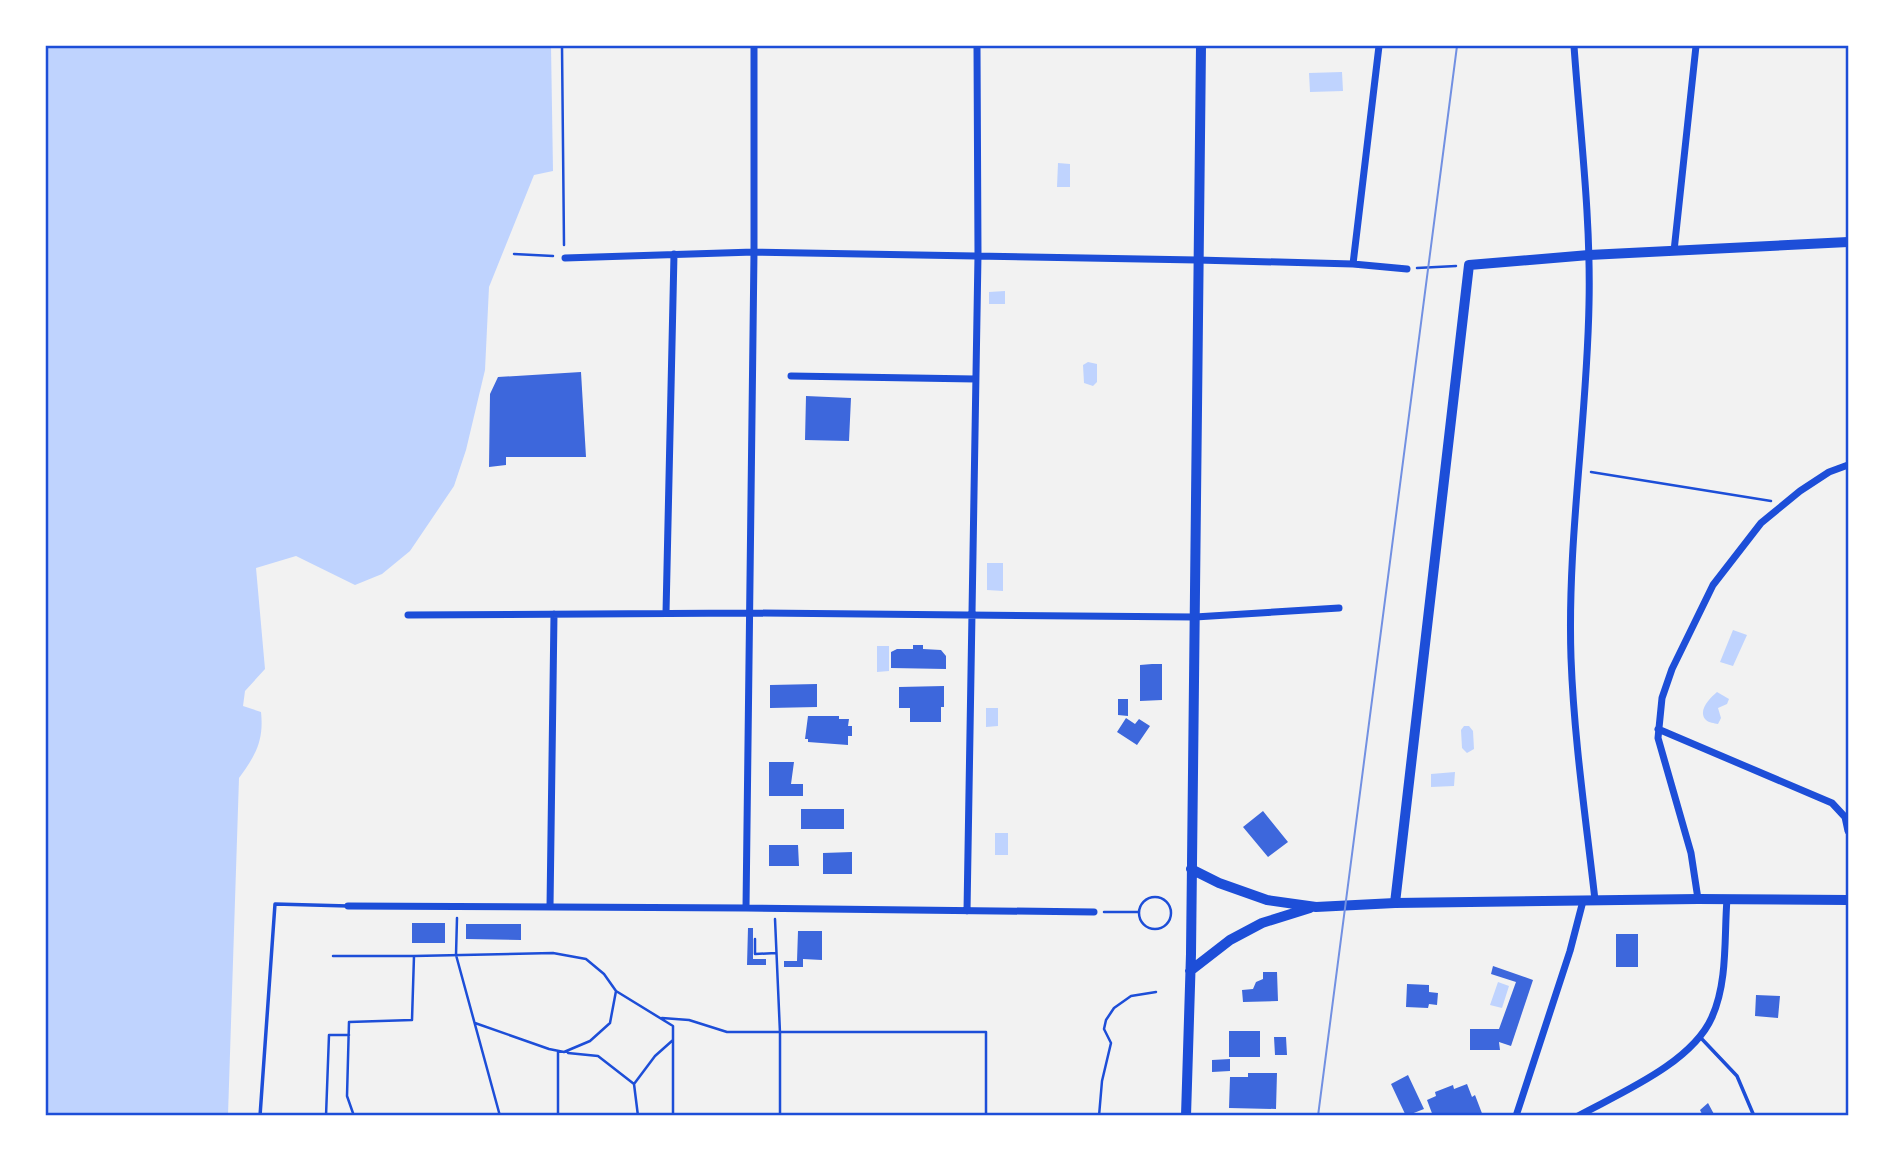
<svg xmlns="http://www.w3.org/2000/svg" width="1894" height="1161" font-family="Georgia,serif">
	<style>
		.water { fill: #bfd3fe }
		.building { fill: #3d67dc }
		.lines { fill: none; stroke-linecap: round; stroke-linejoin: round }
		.path { stroke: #1d4ed8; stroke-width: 2.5 }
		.service { stroke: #1d4ed8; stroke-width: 3.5 }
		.minor { stroke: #1d4ed8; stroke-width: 7 }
		.tertiary { stroke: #1d4ed8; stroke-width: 10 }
		.secondary { stroke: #1d4ed8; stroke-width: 10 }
		.tram { stroke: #7290e2; stroke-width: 2 }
		.neatline { fill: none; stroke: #1d4ed8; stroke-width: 2.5 }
	</style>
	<rect width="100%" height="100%" fill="#f2f2f2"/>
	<path class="water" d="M46,46H551L553,171L534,175L489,287L485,370L466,450L454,486L410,551L382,574L355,585L296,556L256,568L265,669L245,691L243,706L261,712C264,740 256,755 239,778L228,1115H46Z
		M1342,72L1343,91L1310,92L1309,73Z
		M1058,163L1070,164V187H1057Z
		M1005,291V304H989V292Z
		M1088,362L1097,364V382L1093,386L1084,383L1083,365Z
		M987,563H1003V591L987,590Z
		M1733,630L1747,635L1733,666L1720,662Z
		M877,646H889V671L877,672Z
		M1717,692L1729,699L1727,704L1718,708L1721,718L1718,724C1714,723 1709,723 1706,720C1697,711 1710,698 1717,692Z
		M986,708H998V726L986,727Z
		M1464,726H1469L1473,731L1474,749L1467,753L1462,748L1461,730Z
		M1455,772L1454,786L1431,787V774Z
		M995,833H1008V855H995Z
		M1498,982L1509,986L1502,1008L1490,1005Z"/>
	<path class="building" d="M581,372L586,457H506V465L489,467L490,394L498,377Z
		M806,396L851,398L849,441L805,440Z
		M913,645H923V649L941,650L946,656V669L891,668V652L897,649H913Z
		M1152,664H1162V700L1140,701V665Z
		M817,684V707L770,708V685Z
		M944,686V707H941V722H910V708H899V687Z
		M1118,699H1128V716L1118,715Z
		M808,716H839V719H849L848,726H852V736H848V745L808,742V739H805Z
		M1126,718L1135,724L1139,719L1150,726L1137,745L1117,732Z
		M769,762H794L791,784H803V796H769Z
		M801,809H844V829H801Z
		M1263,811L1288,842L1268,857L1243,827Z
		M769,845H798L799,866H769Z
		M852,852V874H823V853Z
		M412,923H445V943H412Z
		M466,924H521V940L466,939Z
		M748,928H753V959H766V965H747Z
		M798,931H822V960L803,959V967H784V961H797Z
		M1616,934H1638V967H1616Z
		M1493,966L1533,980L1511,1046L1499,1042L1500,1050H1470V1029H1499L1516,982L1491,974Z
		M1263,972H1277L1278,1001L1243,1002L1242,990L1253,989L1256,982L1263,979Z
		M1407,984L1429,985V992L1438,993L1437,1005L1429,1004L1428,1008L1406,1007Z
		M1756,995L1780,996L1778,1018L1755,1016Z
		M1229,1031H1260V1057H1229Z
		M1274,1037H1286L1287,1055H1275Z
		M1230,1059V1071L1212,1072V1060Z
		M1248,1073H1277L1276,1109L1229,1108L1230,1077H1248Z
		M1408,1075L1424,1109L1406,1116L1391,1084Z
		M1467,1084L1472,1097L1475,1095L1483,1116H1433L1427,1100L1436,1096L1435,1092L1453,1085L1454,1089Z
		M1708,1103L1715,1116H1703L1700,1110Z"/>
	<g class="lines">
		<path class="path" d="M562,46L564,245
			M514,254L553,256
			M1417,268L1456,266
			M1591,472L1771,501
			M1139 913a16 16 0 1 1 32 0a16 16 0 1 1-32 0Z
			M1104,912H1139
			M457,918L456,955L500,1116
			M775,919L780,1033V1116
			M755,939V954L776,953
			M333,956H414
			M662,1018L689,1020L727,1032H986V1116
			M475,1023L549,1049L564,1052L590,1041L610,1023L616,991
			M558,1051V1116
			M568,1053L598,1056L634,1084
			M326,1116L329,1035H349
			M354,1116L347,1096L349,1022L412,1020L414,956L553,953L586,959L604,974L616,991L673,1026V1116
			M638,1116L634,1084L655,1056L673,1040
			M1099,1116L1102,1081L1111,1043L1104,1029L1106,1020L1114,1008L1131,996L1156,992"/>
		<path class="service" d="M1700,1037L1737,1076L1754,1116
			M260,1116L275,904L348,906"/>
		<path class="minor" d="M1574,46C1580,131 1591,218 1589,304C1587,422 1567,540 1571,658C1574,739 1586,820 1595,900
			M1674,251L1696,46
			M565,258L754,252L1197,260L1353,264L1407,269
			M1353,264L1379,46
			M791,376L975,379
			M666,613L674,254
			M408,615L749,613L1195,617L1339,608
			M1658,729L1832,803L1845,817L1848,831
			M1698,899L1691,853L1658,738L1662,698L1672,669L1713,585L1761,523L1800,491L1829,472L1848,465
			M348,906L746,908L1094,912
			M550,907L554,614
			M746,908L754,252V46
			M967,911L978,255L977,46
			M1516,1116L1570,951L1583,901
			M1578,1116C1620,1093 1692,1063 1712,1017C1728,981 1724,937 1727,899"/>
		<path class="tertiary" d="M1395,903L1469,265L1589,255L1848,242"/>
		<path class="secondary" d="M1191,869L1219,883L1267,900L1316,907L1395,903L1698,899L1848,900
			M1190,971L1230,940L1262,923L1310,908
			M1186,1116L1191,954L1201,46"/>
		<path class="tram" d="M1318,1116L1457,46"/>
	</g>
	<rect width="1894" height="1161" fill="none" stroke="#ffffff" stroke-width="94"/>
	<rect x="47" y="47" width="1800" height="1067" class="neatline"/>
</svg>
